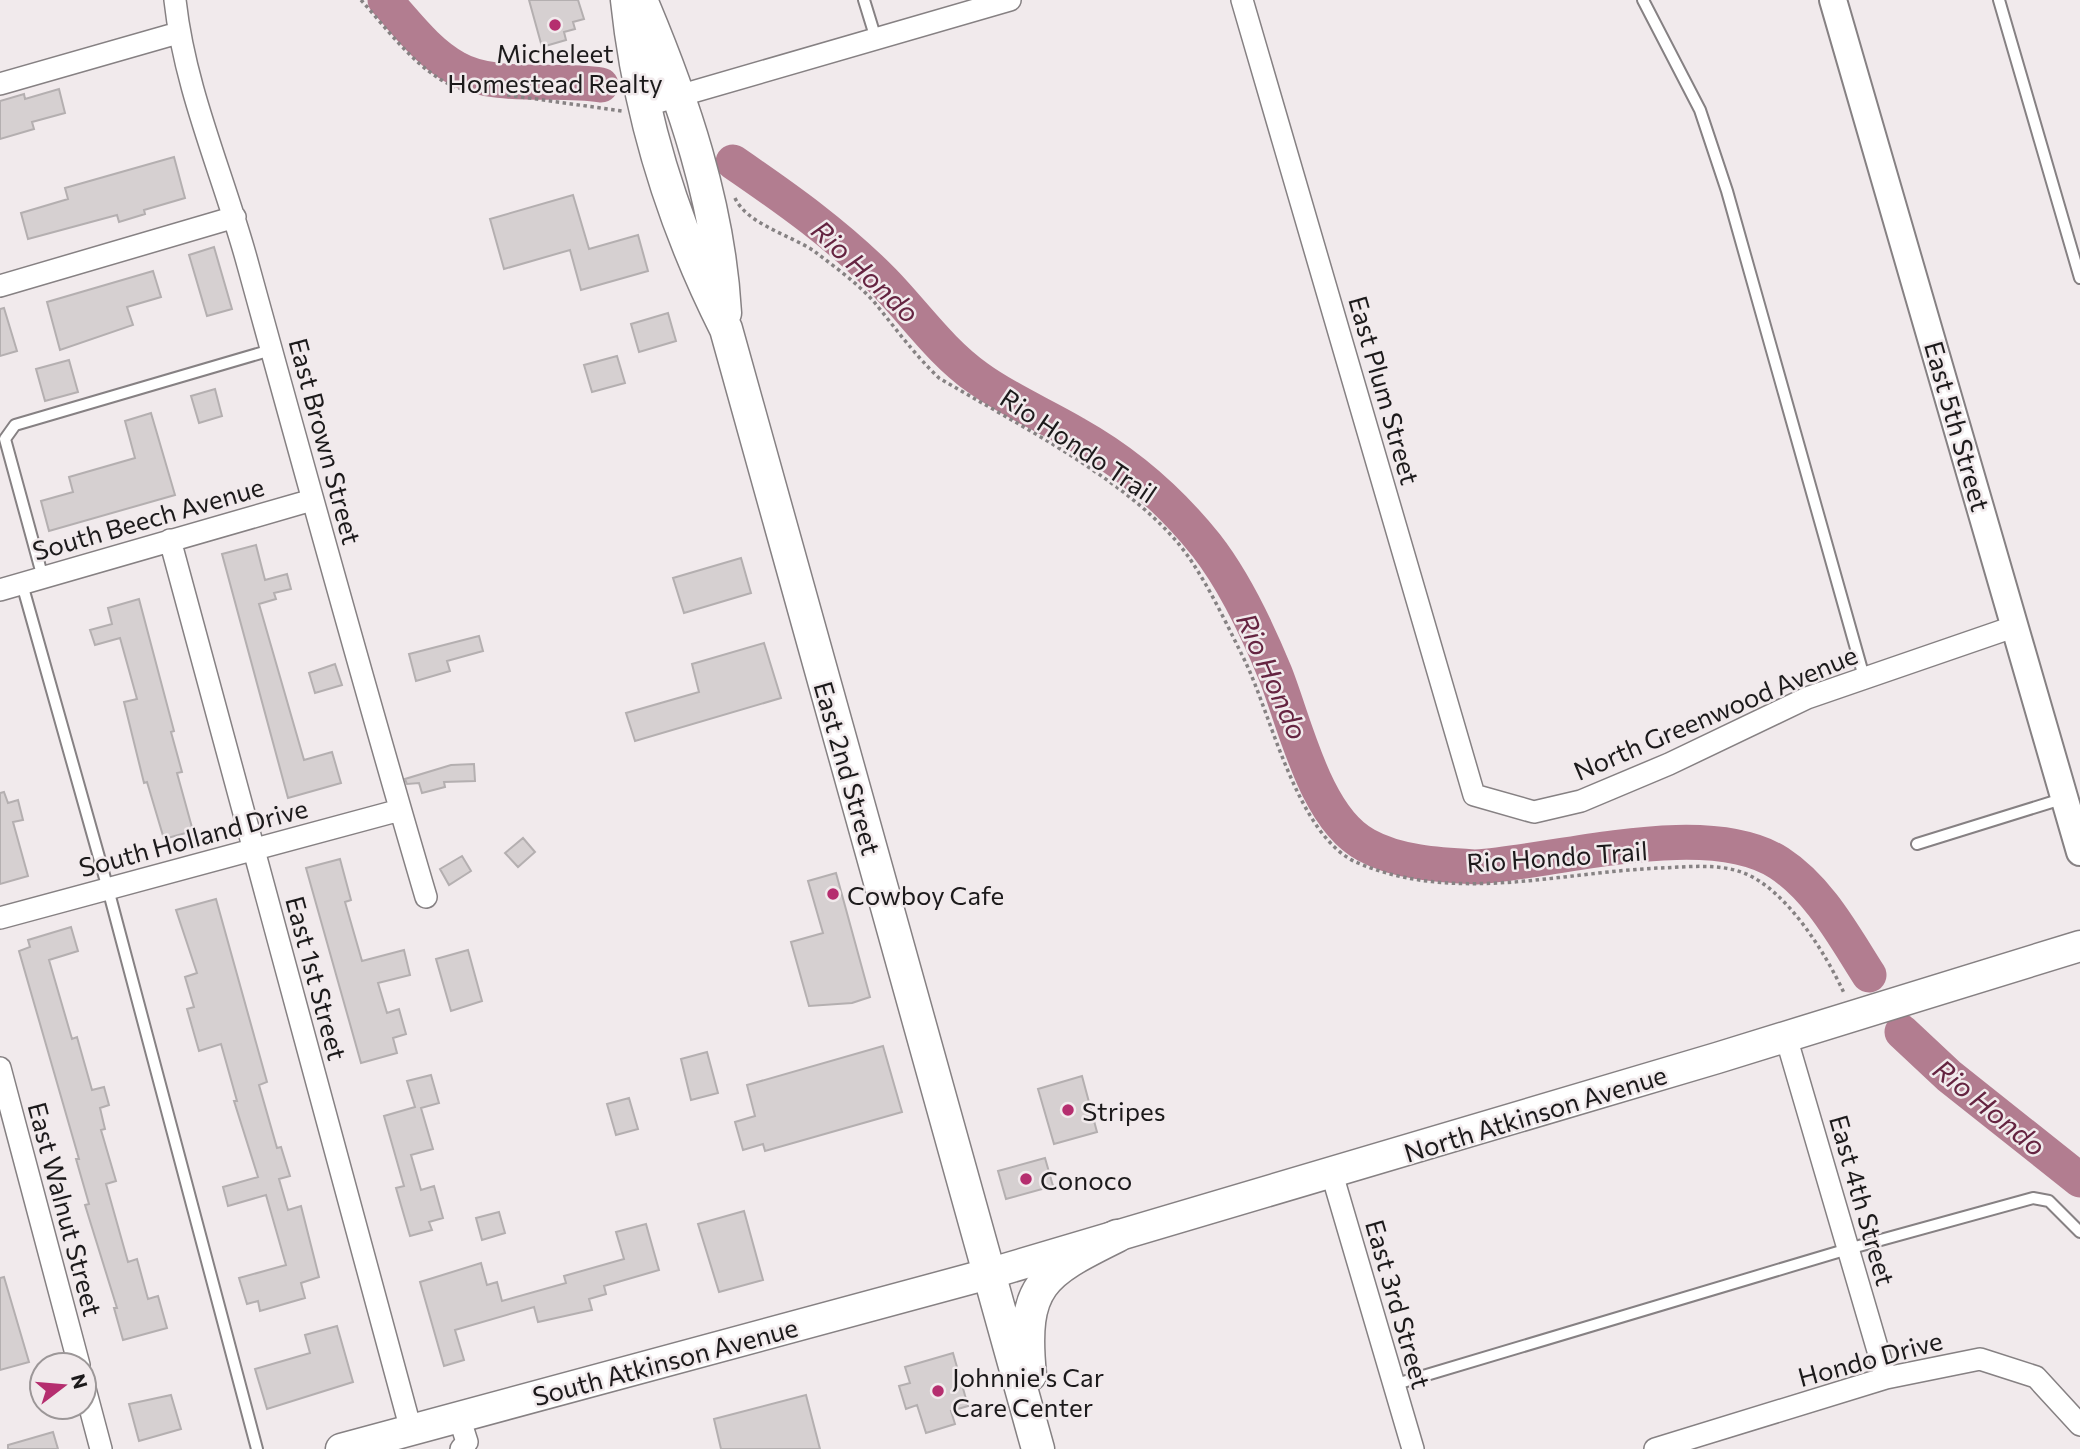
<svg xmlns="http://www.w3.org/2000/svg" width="2080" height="1449" font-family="Commissioner,sans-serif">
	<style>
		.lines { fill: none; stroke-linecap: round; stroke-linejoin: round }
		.river { stroke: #b27d90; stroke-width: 35 }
		.building { fill: #d6d0d1; stroke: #b4afb0; stroke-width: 2 }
		.service-casing { stroke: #868183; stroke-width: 14 }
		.minor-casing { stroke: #868183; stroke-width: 24 }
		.tertiary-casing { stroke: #868183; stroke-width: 30 }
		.secondary-casing { stroke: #868183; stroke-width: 33 }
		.primary-casing { stroke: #868183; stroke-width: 35 }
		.path { stroke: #868283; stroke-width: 3.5; stroke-dasharray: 3.5 3.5; stroke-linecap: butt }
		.service { stroke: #fff; stroke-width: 10 }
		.minor { stroke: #fff; stroke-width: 21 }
		.tertiary { stroke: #fff; stroke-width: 26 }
		.secondary { stroke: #fff; stroke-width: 30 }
		.primary { stroke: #fff; stroke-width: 32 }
		.poi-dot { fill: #b52e6f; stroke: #f1eaec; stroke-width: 2.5 }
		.labels { text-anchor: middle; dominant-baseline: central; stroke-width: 5; stroke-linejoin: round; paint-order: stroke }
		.poi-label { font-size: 26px; fill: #1c1a1b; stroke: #f1eaec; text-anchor: start }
		.street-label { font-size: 26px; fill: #1c1a1b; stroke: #f1eaec }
		.water-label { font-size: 28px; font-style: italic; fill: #652441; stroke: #f1eaec }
	</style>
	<rect width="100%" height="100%" fill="#f1eaec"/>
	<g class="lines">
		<path class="river" d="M385,0C407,24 427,52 456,68C493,90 558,78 601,85
			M733,162C787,199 838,235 884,282C915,314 941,352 978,378C1008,400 1044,415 1076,434C1126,462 1170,500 1206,545C1235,582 1257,629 1275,673C1295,723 1315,818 1366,845C1398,863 1440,865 1476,867C1561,861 1707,817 1779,863C1819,889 1844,936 1869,975
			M1902,1032L1949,1076L2080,1180"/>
	</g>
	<path class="building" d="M529,0H578L584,19L573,22L575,29L564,32L566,40L542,47Z
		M59,89L65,113L32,122L34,129L0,139V101L24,94L25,99Z
		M174,157L185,198L144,210L145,214L119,222L117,215L28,239L21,213L68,199L65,188Z
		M573,195L589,249L638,235L648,271L581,290L570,250L504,269L490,219Z
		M214,247L232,309L207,316L189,255Z
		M153,271L161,297L127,307L133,325L60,350L47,302Z
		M4,308L17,351L0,356V309Z
		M668,313L676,341L639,352L631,324Z
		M617,356L625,383L592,392L584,365Z
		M69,360L78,392L45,401L36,369Z
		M215,389L222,416L199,423L191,396Z
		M151,413L175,495L49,531L41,501L73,492L69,477L135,458L125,421Z
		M256,545L265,580L287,574L291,589L274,593L276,599L259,604L304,760L332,752L341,783L288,798L222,554Z
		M741,558L751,593L684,613L673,578Z
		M139,599L174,731L171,732L182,772L177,773L193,831L164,839L147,782L144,783L124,702L137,699L120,638L95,645L90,630L112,624L108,608Z
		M479,636L483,651L447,661L450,671L416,681L409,654Z
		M764,643L781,698L635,741L626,713L699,692L692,664Z
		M335,664L342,685L315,693L309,673Z
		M474,764L475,781L444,782L445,787L422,793L419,783L407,784L405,779L451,765Z
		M4,792L8,803L18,800L23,820L13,822L28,876L0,884V793Z
		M523,838L535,852L518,867L505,853Z
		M462,856L471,871L449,885L440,869Z
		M340,859L351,900L345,902L362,961L404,950L410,975L378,983L387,1013L399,1009L406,1034L393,1038L397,1053L361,1063L306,868Z
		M836,873L870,997L852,1003L809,1006L791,942L823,933L808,881Z
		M216,899L267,1082L259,1085L277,1148L281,1147L290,1176L279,1179L288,1210L301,1206L319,1277L301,1283L305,1298L260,1311L258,1301L247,1304L239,1278L286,1265L266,1195L228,1206L223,1187L258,1177L234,1101H237L221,1044L199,1051L187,1009L194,1007L185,977L197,973L176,910Z
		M71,927L78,951L49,960L72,1039L77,1037L92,1090L104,1087L109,1105L100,1108L105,1129L101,1130L116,1181L106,1184L128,1262L137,1259L148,1299L158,1296L167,1328L123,1340L114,1308H117L85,1205L89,1204L76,1159H79L19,951L30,947L28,940Z
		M468,950L482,1001L451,1011L436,959Z
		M883,1046L902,1112L765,1151L763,1144L743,1150L735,1122L755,1116L747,1085Z
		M707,1052L718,1093L691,1100L681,1059Z
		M431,1075L439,1103L421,1108L433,1149L411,1155L421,1190L434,1186L443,1218L429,1222L432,1230L410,1236L396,1188L404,1186L384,1116L415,1107L407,1081Z
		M1082,1076L1097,1132L1054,1144L1038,1089Z
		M629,1098L638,1129L616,1135L607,1104Z
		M1045,1158L1053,1186L1006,1199L998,1171Z
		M744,1211L763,1280L719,1292L698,1224Z
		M499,1212L505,1233L482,1240L476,1218Z
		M646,1224L659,1270L604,1286L606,1294L589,1299L592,1310L538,1322L534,1307L455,1330L464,1360L444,1366L420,1282L481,1263L487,1285L497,1282L502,1301L566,1283L564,1276L624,1259L616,1232Z
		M4,1277L29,1362L0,1370V1278Z
		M337,1326L353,1382L267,1409L255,1369L310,1353L305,1335Z
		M953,1353L968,1406L951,1411L955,1424L926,1433L917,1405L906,1409L899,1386L910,1383L905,1367Z
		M171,1395L181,1429L139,1441L129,1404Z
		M806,1395L820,1449H721L714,1419Z
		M53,1432L58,1449H8V1445Z"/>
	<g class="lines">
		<defs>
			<path id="service" d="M864,0L876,39
				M1643,0L1700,110L1727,191L1864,677
				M1999,0L2080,278
				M43,578L5,439L15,425L271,350
				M22,584L108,889L257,1449
				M1917,844L2065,798
				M1393,1385L1848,1249L2033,1198L2049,1201L2080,1232"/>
			<path id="minor" d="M175,0C185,92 224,176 248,265C306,476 364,687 426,897
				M1242,0L1474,795L1534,812L1581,801L1669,764L1807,698L2016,626
				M0,84L178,33
				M644,106L1010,0
				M0,286L235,217
				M170,540L411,1430
				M0,590L312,500
				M0,918L400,810
				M1786,1037L1886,1378
				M0,1068L79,1365
				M1332,1174L1413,1449
				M84,1385L101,1449
				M459,1417L467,1442L461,1449
				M1655,1449L1886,1378L1980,1359L2036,1377L2080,1425"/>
			<path id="tertiary" d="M1833,0L2080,852"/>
			<path id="secondary" d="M341,1449L988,1274L1717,1058L2080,946"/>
			<path id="primary" d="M627,0C639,115 674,226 726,329L1038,1449
				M641,0C683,99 719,205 725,313
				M1030,1375C1021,1285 1042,1273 1117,1236"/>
		</defs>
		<use href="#service" class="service-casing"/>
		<use href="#minor" class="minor-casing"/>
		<use href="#tertiary" class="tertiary-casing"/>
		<use href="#secondary" class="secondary-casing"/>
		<use href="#primary" class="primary-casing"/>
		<path class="path" d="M361,0C389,31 417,71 457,88L622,111
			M735,198C747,224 790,235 814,251C836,268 862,286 879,308C899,333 916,356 939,378C1016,424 1140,485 1190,559C1211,590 1228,627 1245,661C1272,717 1298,838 1358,863C1455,904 1560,872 1660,868C1688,867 1718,863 1744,873C1787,890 1826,954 1844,993"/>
		<use href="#service" class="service"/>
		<use href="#minor" class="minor"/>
		<use href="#tertiary" class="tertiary"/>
		<use href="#secondary" class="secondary"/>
		<use href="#primary" class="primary"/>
	</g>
	<g class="poi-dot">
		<circle cx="555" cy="25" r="7"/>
		<circle cx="833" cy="894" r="7"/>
		<circle cx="1068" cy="1110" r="7"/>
		<circle cx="1026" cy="1179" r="7"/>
		<circle cx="938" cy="1391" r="7"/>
	</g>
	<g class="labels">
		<g class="poi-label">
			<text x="555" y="52" text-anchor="middle">Micheleet<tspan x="555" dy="30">Homestead Realty</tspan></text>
			<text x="847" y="894">Cowboy Cafe</text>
			<text x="1082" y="1110">Stripes</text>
			<text x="1040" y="1179">Conoco</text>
			<text x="952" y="1376">Johnnie's Car<tspan x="952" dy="30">Care Center</tspan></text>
		</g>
		<g class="street-label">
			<text transform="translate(1385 390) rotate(74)">East Plum Street</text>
			<text transform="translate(1958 426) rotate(74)">East 5th Street</text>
			<text transform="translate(326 441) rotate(75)">East Brown Street</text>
			<text transform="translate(1079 445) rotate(34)">Rio Hondo Trail</text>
			<text transform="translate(148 518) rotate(-16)">South Beech Avenue</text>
			<text transform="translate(1715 712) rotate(-23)">North Greenwood Avenue</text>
			<text transform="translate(848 768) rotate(74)">East 2nd Street</text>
			<text transform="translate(193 837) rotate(-15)">South Holland Drive</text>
			<text transform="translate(1557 856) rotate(-4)">Rio Hondo Trail</text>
			<text transform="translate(317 978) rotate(75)">East 1st Street</text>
			<text transform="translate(1535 1113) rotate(-17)">North Atkinson Avenue</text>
			<text transform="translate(1863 1200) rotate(74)">East 4th Street</text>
			<text transform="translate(66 1209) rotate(75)">East Walnut Street</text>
			<text transform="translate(1399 1304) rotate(74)">East 3rd Street</text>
			<text transform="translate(1870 1358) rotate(-15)">Hondo Drive</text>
			<text transform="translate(665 1361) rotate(-15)">South Atkinson Avenue</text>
		</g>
		<g class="water-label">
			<text transform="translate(866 271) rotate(43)">Rio Hondo</text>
			<text transform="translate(1273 676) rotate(66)">Rio Hondo</text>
			<text transform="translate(1990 1107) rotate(39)">Rio Hondo</text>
		</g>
	</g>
	<g transform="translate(63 1386) rotate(74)"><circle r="33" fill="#f1eaec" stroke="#9c9798" stroke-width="2"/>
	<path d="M0-5L12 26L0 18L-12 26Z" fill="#b52e6f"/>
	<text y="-10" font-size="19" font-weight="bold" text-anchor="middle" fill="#1c1a1b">N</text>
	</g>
</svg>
